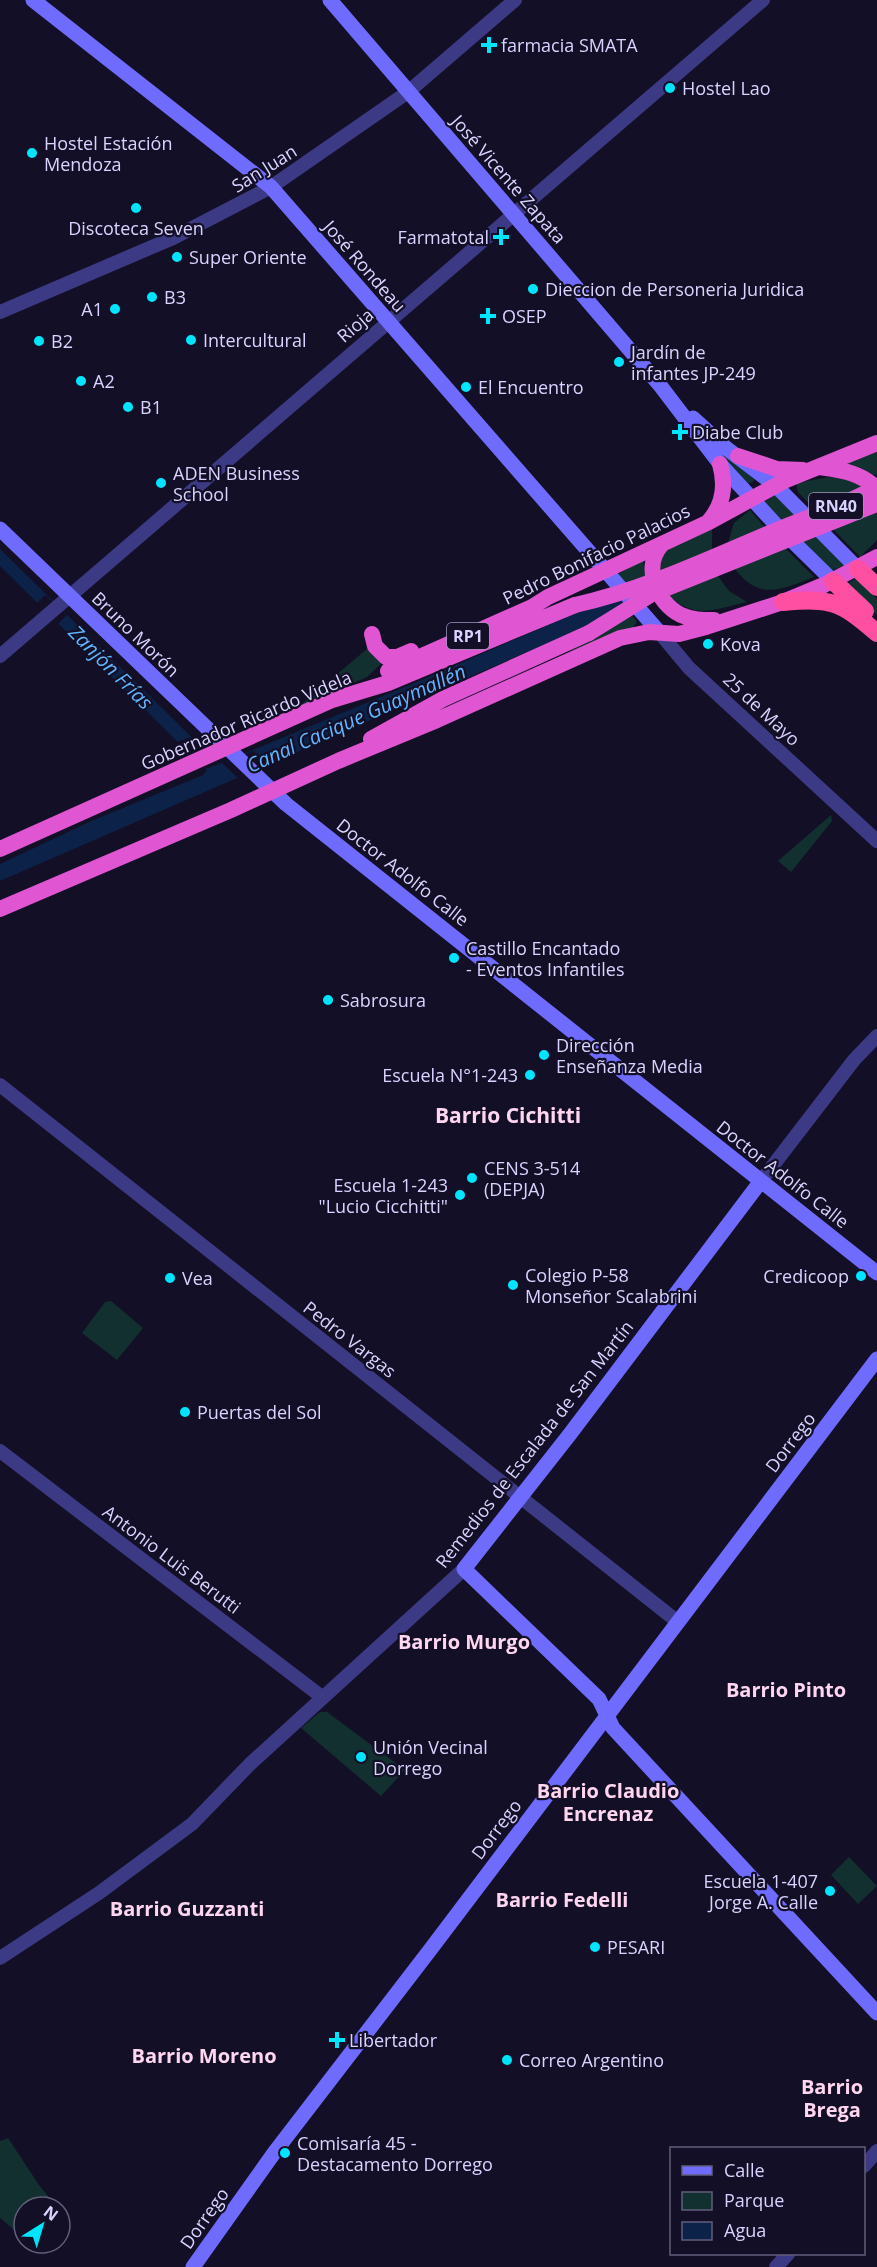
<svg xmlns="http://www.w3.org/2000/svg" width="877" height="2267" font-family="'Open Sans',sans-serif">
	<style>
		.green { fill: #12302f }
		.water { fill: #0c2248 }
		.pier { fill: #130f26 }
		.lines { fill: none; stroke-linecap: round; stroke-linejoin: round }
		.tertiary { stroke: #3d3a85; stroke-width: 14 }
		.secondary { stroke: #6f6bff; stroke-width: 15 }
		.trunk { stroke: #e055d1; stroke-width: 16 }
		.motorway { stroke: #ff4fa3; stroke-width: 18 }
		.trunk-bridge { stroke: #e055d1; stroke-width: 16 }
		.poi-dot { fill: #00e5ff; stroke: #130f26; stroke-width: 2 }
		.labels { text-anchor: middle; dominant-baseline: central; stroke-width: 4.5; stroke-linejoin: round; paint-order: stroke }
		.shield { fill: #130f26; stroke: #9e99be; stroke-width: 1.5 }
		.shield-label { font-size: 16px; font-weight: bold; fill: #d9d4ff }
		.poi-label { font-size: 18px; fill: #d9d4ff; stroke: #130f26; text-anchor: start }
		.street-label { font-size: 18px; fill: #d9d4ff; stroke: #130f26 }
		.water-label { font-size: 20px; font-style: italic; fill: #62b6ff; stroke: #130f26 }
		.neighbourhood-label { font-size: 20px; font-weight: bold; fill: #ffd6f0; stroke: #130f26 }
		.quarter-label { font-size: 21px; font-weight: bold; fill: #ffd6f0; stroke: #130f26 }
	</style>
	<rect width="100%" height="100%" fill="#130f26"/>
	<path class="green" d="M709,442L755,480L747,485Z
		M877,449V474L874,475L861,468L842,463Z
		M829,477L851,480L867,490L815,510L798,492L796,483Z
		M775,495L797,517L784,523L764,502Z
		M877,507V540L860,557L830,526Z
		M750,510L767,530L727,546L734,523Z
		M712,526V553L660,575V558L664,552Z
		M813,533L845,565L831,571L799,539Z
		M782,545L814,577C779,591 757,601 732,565Z
		M643,560L646,581L629,589L618,576V574Z
		M715,572L729,591L747,602C713,610 693,620 666,593Z
		M857,578L877,599V615L844,585Z
		M630,613L637,622L632,629L568,652Z
		M368,648L382,663L367,677L297,708Z
		M831,815L832,821L791,872L778,861Z
		M111,1301L143,1328L117,1360L82,1333L105,1302Z
		M320,1712H327L405,1770L381,1796L301,1728Z
		M849,1857L877,1886L858,1904L831,1875Z
		M8,2138L39,2185L57,2207H24V2238L0,2218V2141Z"/>
	<path class="water" d="M769,529L587,626L0,881V864L89,822L203,775L207,771L0,566V549L219,764L424,679Z"/>
	<path class="pier" d="M45,595L67,615L58,624L37,603Z
		M191,737L219,764L205,769L177,742Z
		M253,751L268,765L238,778L222,763Z"/>
	<g class="lines">
		<path class="tertiary" d="M0,312L173,238L271,187L408,92L515,0
			M659,632L689,668L877,841
			M0,656L763,0
			M0,1085L678,1622
			M761,1181L854,1060L877,1036
			M0,1451L322,1697
			M0,1958L99,1893L192,1824L250,1764L464,1569
			M864,2166L877,2151
			M776,2267L788,2254"/>
		<path class="secondary" d="M33,0L271,187L659,632
			M330,0L659,384L720,464L777,526L833,581
			M693,418L726,448L776,486L858,569
			M0,529L286,804L877,1273
			M761,1181L570,1434L464,1569L599,1699L613,1728L877,2013
			M193,2267L274,2153L430,1950L877,1359"/>
		<path class="trunk" d="M738,456L777,469L803,470
			M819,467C840,470 861,472 877,489
			M709,521C724,504 726,485 720,464
			M662,544C642,566 656,603 681,615C692,620 703,620 714,620
			M372,634L375,646L386,657H397L411,651
			M388,671L532,607L548,597L709,522L786,480L877,443
			M371,739L443,699L589,633
			M0,849L332,700L388,683L575,605
			M0,909L231,810L338,761L437,720L620,638L649,632L679,634L706,627L783,602L824,585L877,557"/>
		<path class="motorway" d="M858,569L877,587
			M833,581L865,611
			M783,602C832,598 840,601 877,633"/>
		<path class="trunk-bridge" d="M575,605C643,590 708,559 772,532C807,517 844,506 877,487
			M589,633L652,594L877,504"/>
	</g>
	<g class="poi-dot">
		<path d="M486 36h6v6h6v6h-6v6h-6v-6h-6v-6h6z"/>
		<circle cx="670" cy="88" r="6"/>
		<circle cx="32" cy="153" r="6"/>
		<circle cx="136" cy="208" r="6"/>
		<path d="M498 228h6v6h6v6h-6v6h-6v-6h-6v-6h6z"/>
		<circle cx="177" cy="257" r="6"/>
		<circle cx="533" cy="289" r="6"/>
		<circle cx="152" cy="297" r="6"/>
		<circle cx="115" cy="309" r="6"/>
		<path d="M485 307h6v6h6v6h-6v6h-6v-6h-6v-6h6z"/>
		<circle cx="191" cy="340" r="6"/>
		<circle cx="39" cy="341" r="6"/>
		<circle cx="619" cy="362" r="6"/>
		<circle cx="81" cy="381" r="6"/>
		<circle cx="466" cy="387" r="6"/>
		<circle cx="128" cy="407" r="6"/>
		<path d="M677 423h6v6h6v6h-6v6h-6v-6h-6v-6h6z"/>
		<circle cx="161" cy="483" r="6"/>
		<circle cx="708" cy="644" r="6"/>
		<circle cx="454" cy="958" r="6"/>
		<circle cx="328" cy="1000" r="6"/>
		<circle cx="544" cy="1055" r="6"/>
		<circle cx="530" cy="1075" r="6"/>
		<circle cx="472" cy="1178" r="6"/>
		<circle cx="460" cy="1195" r="6"/>
		<circle cx="861" cy="1276" r="6"/>
		<circle cx="170" cy="1278" r="6"/>
		<circle cx="513" cy="1285" r="6"/>
		<circle cx="185" cy="1412" r="6"/>
		<circle cx="361" cy="1757" r="6"/>
		<circle cx="830" cy="1891" r="6"/>
		<circle cx="595" cy="1947" r="6"/>
		<path d="M334 2031h6v6h6v6h-6v6h-6v-6h-6v-6h6z"/>
		<circle cx="507" cy="2060" r="6"/>
		<circle cx="285" cy="2153" r="6"/>
	</g>
	<g class="labels">
		<g class="shield">
			<rect x="809" y="493" width="54" height="26" rx="4.5"/>
			<rect x="447" y="623" width="42" height="26" rx="4.5"/>
		</g>
		<g class="shield-label">
			<text x="836" y="506">RN40</text>
			<text x="468" y="636">RP1</text>
		</g>
		<g class="poi-label">
			<text x="501" y="45">farmacia SMATA</text>
			<text x="682" y="88">Hostel Lao</text>
			<text x="44" y="143">Hostel Estación<tspan x="44" dy="21">Mendoza</tspan></text>
			<text x="136" y="228" text-anchor="middle">Discoteca Seven</text>
			<text x="489" y="237" text-anchor="end">Farmatotal</text>
			<text x="189" y="257">Super Oriente</text>
			<text x="545" y="289">Dieccion de Personeria Juridica</text>
			<text x="164" y="297">B3</text>
			<text x="103" y="309" text-anchor="end">A1</text>
			<text x="502" y="316">OSEP</text>
			<text x="203" y="340">Intercultural</text>
			<text x="51" y="341">B2</text>
			<text x="631" y="352">Jardín de<tspan x="631" dy="21">infantes JP-249</tspan></text>
			<text x="93" y="381">A2</text>
			<text x="478" y="387">El Encuentro</text>
			<text x="140" y="407">B1</text>
			<text x="692" y="432">Diabe Club</text>
			<text x="173" y="473">ADEN Business<tspan x="173" dy="21">School</tspan></text>
			<text x="720" y="644">Kova</text>
			<text x="466" y="948">Castillo Encantado<tspan x="466" dy="21">- Eventos Infantiles</tspan></text>
			<text x="340" y="1000">Sabrosura</text>
			<text x="556" y="1045">Dirección<tspan x="556" dy="21">Enseñanza Media</tspan></text>
			<text x="518" y="1075" text-anchor="end">Escuela N°1-243</text>
			<text x="484" y="1168">CENS 3-514<tspan x="484" dy="21">(DEPJA)</tspan></text>
			<text x="448" y="1185" text-anchor="end">Escuela 1-243<tspan x="448" dy="21">"Lucio Cicchitti"</tspan></text>
			<text x="525" y="1275">Colegio P-58<tspan x="525" dy="21">Monseñor Scalabrini</tspan></text>
			<text x="849" y="1276" text-anchor="end">Credicoop</text>
			<text x="182" y="1278">Vea</text>
			<text x="197" y="1412">Puertas del Sol</text>
			<text x="373" y="1747">Unión Vecinal<tspan x="373" dy="21">Dorrego</tspan></text>
			<text x="818" y="1881" text-anchor="end">Escuela 1-407<tspan x="818" dy="21">Jorge A. Calle</tspan></text>
			<text x="607" y="1947">PESARI</text>
			<text x="349" y="2040">Libertador</text>
			<text x="519" y="2060">Correo Argentino</text>
			<text x="297" y="2143">Comisaría 45 -<tspan x="297" dy="21">Destacamento Dorrego</tspan></text>
		</g>
		<g class="street-label">
			<text transform="translate(264 168) rotate(-32)">San Juan</text>
			<text transform="translate(509 179) rotate(49)">José Vicente Zapata</text>
			<text transform="translate(365 266) rotate(49)">José Rondeau</text>
			<text transform="translate(355 325) rotate(-41)">Rioja</text>
			<text transform="translate(596 554) rotate(-26)">Pedro Bonifacio Palacios</text>
			<text transform="translate(136 634) rotate(44)">Bruno Morón</text>
			<text transform="translate(762 709) rotate(43)">25 de Mayo</text>
			<text transform="translate(246 720) rotate(-23)">Gobernador Ricardo Videla</text>
			<text transform="translate(403 872) rotate(38)">Doctor Adolfo Calle</text>
			<text transform="translate(783 1174) rotate(38)">Doctor Adolfo Calle</text>
			<text transform="translate(350 1339) rotate(38)">Pedro Vargas</text>
			<text transform="translate(790 1442) rotate(-53)">Dorrego</text>
			<text transform="translate(534 1444) rotate(-52)">Remedios de Escalada de San Martín</text>
			<text transform="translate(172 1559) rotate(37)">Antonio Luis Berutti</text>
			<text transform="translate(496 1829) rotate(-53)">Dorrego</text>
			<text transform="translate(204 2218) rotate(-55)">Dorrego</text>
		</g>
		<g class="water-label">
			<text transform="translate(111 667) rotate(45)">Zanjón Frías</text>
			<text transform="translate(356 718) rotate(-24)">Canal Cacique Guaymallén</text>
		</g>
		<g class="neighbourhood-label">
			<text x="464" y="1641">Barrio Murgo</text>
			<text x="786" y="1689">Barrio Pinto</text>
			<text x="608" y="1790">Barrio Claudio<tspan x="608" dy="23">Encrenaz</tspan></text>
			<text x="562" y="1899">Barrio Fedelli</text>
			<text x="187" y="1908">Barrio Guzzanti</text>
			<text x="204" y="2055">Barrio Moreno</text>
			<text x="832" y="2086">Barrio<tspan x="832" dy="23">Brega</tspan></text>
		</g>
		<g class="quarter-label">
			<text x="508" y="1115">Barrio Cichitti</text>
		</g>
	</g>
	<rect x="670" y="2147" width="195" height="108" fill="#130f26" stroke="#625e7d" stroke-width="1.5"/>
	<rect x="682" y="2166" width="30" height="9" fill="#6f6bff" stroke="#625e7d" stroke-width="1.5"/>
	<text x="724" y="2177" font-size="18" fill="#d9d4ff">Calle</text>
	<rect x="682" y="2192" width="30" height="18" fill="#12302f" stroke="#625e7d" stroke-width="1.5"/>
	<text x="724" y="2207" font-size="18" fill="#d9d4ff">Parque</text>
	<rect x="682" y="2222" width="30" height="18" fill="#0c2248" stroke="#625e7d" stroke-width="1.5"/>
	<text x="724" y="2237" font-size="18" fill="#d9d4ff">Agua</text>
	<g transform="translate(42 2225) rotate(37)"><circle r="28" fill="#130f26" stroke="#625e7d" stroke-width="1.5"/>
	<path d="M0-4.5L10 22L0 15L-10 22Z" fill="#00e5ff"/>
	<text y="-9" font-size="16" font-weight="bold" text-anchor="middle" fill="#d9d4ff">N</text>
	</g>
</svg>
